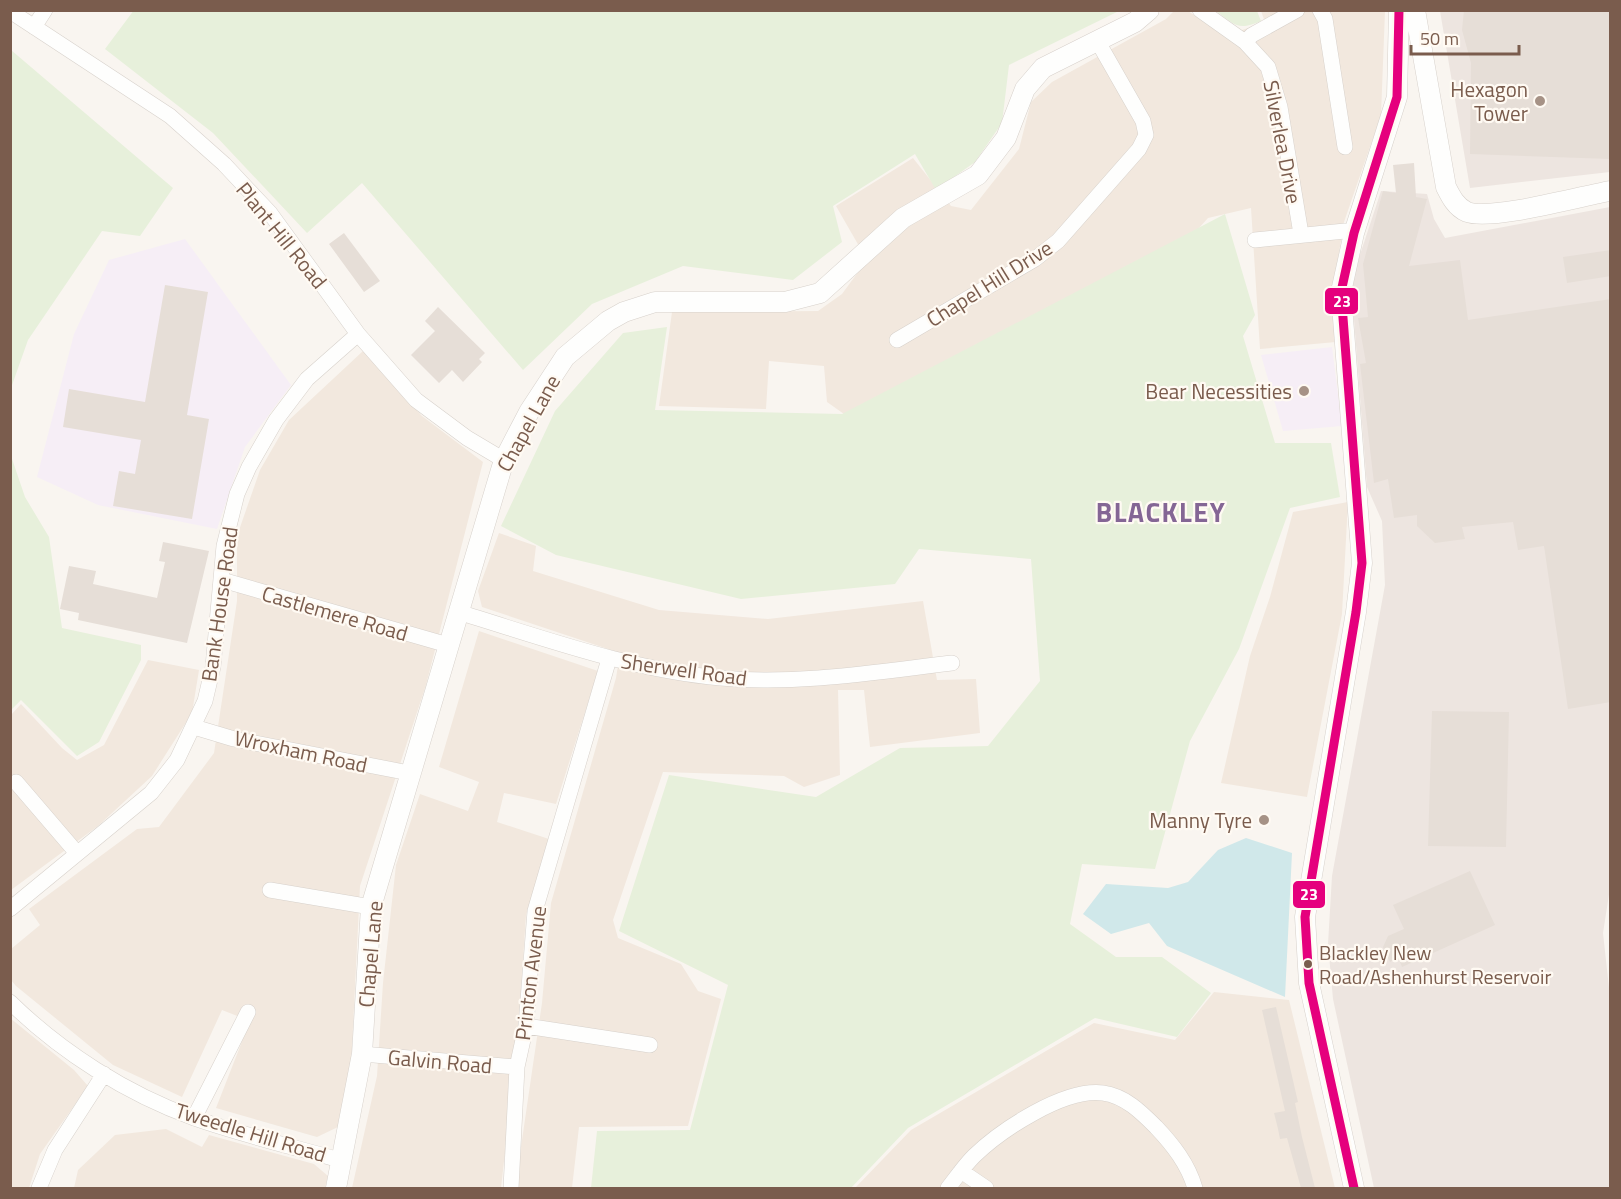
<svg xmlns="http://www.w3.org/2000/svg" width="1621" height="1199" font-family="'Titillium Web',sans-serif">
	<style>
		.residential { fill: #f2e8de }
		.industrial { fill: #ede5e0 }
		.education { fill: #f6eef6 }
		.green { fill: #e7f0db }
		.water { fill: #d0e8ea }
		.building { fill: #e6ded7 }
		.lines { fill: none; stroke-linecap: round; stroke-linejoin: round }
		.minor-casing { stroke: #d7d1cb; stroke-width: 16 }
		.tertiary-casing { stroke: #d7d1cb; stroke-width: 21 }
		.minor { stroke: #fefefd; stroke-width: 15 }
		.tertiary { stroke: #fefefd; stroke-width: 20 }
		.bus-1-casing { stroke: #fffaf3; stroke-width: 14 }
		.bus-1 { stroke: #e5007d; stroke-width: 9 }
		.poi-dot { fill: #a69286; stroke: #fffaf3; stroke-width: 2 }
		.bus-dot { fill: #7a5c4d; stroke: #fffaf3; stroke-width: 2 }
		.labels { text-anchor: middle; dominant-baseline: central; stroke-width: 4.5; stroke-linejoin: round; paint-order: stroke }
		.bus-label { font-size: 20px; fill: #7a5c4d; stroke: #fffaf3; text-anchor: start }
		.poi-label { font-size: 21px; fill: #7a5c4d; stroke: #fffaf3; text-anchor: end }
		.street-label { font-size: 21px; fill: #7a5c4d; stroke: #fffaf3 }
		.district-label { font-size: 27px; font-weight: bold; letter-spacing: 1.5px; fill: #846695; stroke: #fffaf3 }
		.line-badge { stroke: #fffaf3; stroke-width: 2 }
		.badge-label { font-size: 16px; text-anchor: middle; font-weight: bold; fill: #fff }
	</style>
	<rect width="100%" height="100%" fill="#f9f5f0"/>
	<path class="residential" d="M1174,11H1188L1225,36L1265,22L1261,11H1385L1381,115L1344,222L1334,283L1336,342L1260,349L1251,208L1208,218L1093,345L844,414L827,402L824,366L769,361L766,409L659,406L672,312L818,311L842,294L867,260L836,206L913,158L951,206L971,210L1019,149L1031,102L1052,82L1166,19Z
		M363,351L422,416L483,462L426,685L360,886L351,1068L338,1127L317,1137L216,1108L250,1021L222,1010L182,1097L113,1065L16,986L11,980V949L40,925L29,909L137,829L159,827L214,753L237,601V536L260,470L289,420Z
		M1348,502L1342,614L1307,797L1221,783L1250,656L1270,597L1293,512Z
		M499,533L536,546L533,571L659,610L768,619L923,601L937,680L976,679L980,733L870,747L864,690H838L840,775L804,787L784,776L663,772L613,920L618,938L681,964L698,991L721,999L688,1126L579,1127L572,1188H515L542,1003L551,903L616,678L620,653L482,607L478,591Z
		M479,631L598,671L556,804L504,793L497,822L549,839L526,915L518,1037L501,1188H352L377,1076L383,983L396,865L420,794L468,811L479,782L439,767Z
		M148,660L199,670L192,713L152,776L98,826L11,890V715L21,704L62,748L77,760L104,745Z
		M1214,992L1289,1000L1335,1188H855L911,1130L1094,1023L1175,1040Z
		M10,1018L74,1070L88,1086L40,1154L29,1188H11Z
		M166,1129L202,1147L209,1135L314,1164L328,1176L325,1188H74L78,1170L115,1135Z"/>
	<path class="industrial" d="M1440,11H1610V172L1470,188Z
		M1381,191L1427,194L1434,219L1445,238L1610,207V888L1603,933L1610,997V1188H1374L1333,999L1328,944L1332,876L1385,585L1382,521L1367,487L1352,294L1353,276Z"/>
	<path class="education" d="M185,239L291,385L245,447L217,529L98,505L37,477L74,334L109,260Z
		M1332,347L1342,426L1283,431L1261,355Z"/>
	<path class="green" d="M134,10L1119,11L1009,65L1002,123L975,162L936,190L915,154L833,206L842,242L793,280L683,266L592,304L523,370L362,183L307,233L213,133L105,49Z
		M1216,11H1257L1261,21C1238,31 1235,25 1216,11Z
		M11,50L173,188L140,236L102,231L28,340L11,388Z
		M1225,214L1255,315L1243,336L1275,443H1331L1340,497L1290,508L1239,649L1190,741L1155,869L1082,864L1070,924L1116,957H1162L1211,993L1177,1037L1095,1018L908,1128L851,1188H591L597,1131L690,1130L728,985L619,931L669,775L816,797L900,748L988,746L1040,681L1031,559L919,549L895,584L741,599L556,555L501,526L555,411L623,333L667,327L655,410L842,414Z
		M10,453L25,497L49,537L62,628L141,645V660L99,742L77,756L21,700L11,710Z"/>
	<path class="water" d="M1246,838L1292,853L1285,997L1167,946L1149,923L1111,934L1083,914L1106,884L1168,888L1188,882L1218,850Z"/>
	<path class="building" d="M1464,10H1611L1610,159L1470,154L1471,63L1462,30Z
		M1414,163L1416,197L1427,199L1409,266L1460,260L1468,320L1611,299V702L1568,709L1544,546L1518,550L1513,522L1462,527L1465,539L1435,543L1417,526V515L1394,518L1388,479L1374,483L1360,364L1366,363L1358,318L1368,317L1363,264L1383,191L1396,193L1393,165Z
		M344,233L380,281L364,292L329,244Z
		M1611,250V276L1567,283L1563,257Z
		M165,285L208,292L187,415L209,419L192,519L113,506L119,471L135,474L141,440L63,427L69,389L145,402Z
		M438,307L485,353L479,359L482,362L463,382L452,370L439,383L411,355L435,331L425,321Z
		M163,542L209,551L187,643L78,620L79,613L60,609L69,566L96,571L93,584L157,598L165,562L159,561Z
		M1432,711L1509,712L1506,847L1428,846Z
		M1470,871L1495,925L1402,967L1398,957L1390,962L1383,947L1388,936L1404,929L1393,905Z
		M1276,1007L1298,1102L1295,1103L1302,1137L1315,1188H1301L1287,1138L1280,1139L1278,1129L1274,1113L1285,1111L1262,1010Z"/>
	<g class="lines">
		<defs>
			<path id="minor" d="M1200,10L1245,42L1268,67L1280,107L1301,234
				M1320,10L1325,19L1345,147
				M10,11L170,116L224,164L270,213L358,334L416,400L467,438L504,460
				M34,27L45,10
				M1245,42L1252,35L1297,10
				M1255,240L1345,231L1354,233
				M897,340L1035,259L1058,241L1139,149L1146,135L1143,121L1098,42
				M222,580L448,645
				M458,612C544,638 630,670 721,678C798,685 876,672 952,663
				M194,727L234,739L409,773
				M16,782L76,852
				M270,890L371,907
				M10,909L151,793L177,760L205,701L213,667L224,546L237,494L249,467L276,420L307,379L358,334
				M10,1002C61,1052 127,1094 194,1118C242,1135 294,1147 343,1161
				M526,1026L650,1045
				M362,1054L517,1067
				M194,1118L248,1012
				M961,1171L986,1188
				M39,1188L55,1150L104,1074
				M511,1188L517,1067L526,1026L535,911L609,659
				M948,1188C956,1178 964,1166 974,1156C1001,1130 1064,1088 1103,1093C1125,1096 1141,1112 1156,1127C1173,1145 1188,1164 1195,1188"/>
			<path id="tertiary" d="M1415,10L1446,187C1451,197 1456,207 1467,212C1491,221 1582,196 1610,191
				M336,1188L362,1054L371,907L504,460L529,412L565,357L608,321L624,312L655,302H785L820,293L903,218L978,175L1006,138L1025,89L1043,68L1135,22L1149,10
				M1354,1188L1309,983L1305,917L1356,612L1362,563L1341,292L1354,233L1397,97L1399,10"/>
		</defs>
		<use href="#minor" class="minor-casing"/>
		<use href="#tertiary" class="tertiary-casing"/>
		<use href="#minor" class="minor"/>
		<use href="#tertiary" class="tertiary"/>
		<defs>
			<path id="bus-1" d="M1354,1188L1309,983L1305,917L1356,612L1362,563L1341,292L1354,233L1397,97L1399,10"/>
		</defs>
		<use href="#bus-1" class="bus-1-casing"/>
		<use href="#bus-1" class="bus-1"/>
	</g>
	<g class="poi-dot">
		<circle cx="1540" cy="101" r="6"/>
		<circle cx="1304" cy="391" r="6"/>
		<circle cx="1264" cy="820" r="6"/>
	</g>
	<circle class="bus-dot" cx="1308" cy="964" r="5"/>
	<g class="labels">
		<g class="bus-label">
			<text x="1319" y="952">Blackley New<tspan x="1319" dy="24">Road/Ashenhurst Reservoir</tspan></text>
		</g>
		<g class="poi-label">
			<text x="1528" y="89">Hexagon<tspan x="1528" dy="24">Tower</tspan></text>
			<text x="1292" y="391">Bear Necessities</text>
			<text x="1252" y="820">Manny Tyre</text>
		</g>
		<g class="street-label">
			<text transform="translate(1283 142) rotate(79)">Silverlea Drive</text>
			<text transform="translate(282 235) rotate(51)">Plant Hill Road</text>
			<text transform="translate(989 283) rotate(-32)">Chapel Hill Drive</text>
			<text transform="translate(528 423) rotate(-61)">Chapel Lane</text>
			<text transform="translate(219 604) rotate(-82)">Bank House Road</text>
			<text transform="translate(335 613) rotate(16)">Castlemere Road</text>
			<text transform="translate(684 669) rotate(8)">Sherwell Road</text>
			<text transform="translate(301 751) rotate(12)">Wroxham Road</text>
			<text transform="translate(370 954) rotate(-85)">Chapel Lane</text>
			<text transform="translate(530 973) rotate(-83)">Printon Avenue</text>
			<text transform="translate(440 1061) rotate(5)">Galvin Road</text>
			<text transform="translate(251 1132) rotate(17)">Tweedle Hill Road</text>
		</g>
		<g class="district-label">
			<text x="1161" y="511">BLACKLEY</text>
		</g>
	</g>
	<g class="line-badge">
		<rect x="1324" y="287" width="35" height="28" rx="6" fill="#e5007d"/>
		<rect x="1292" y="880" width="34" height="29" rx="6" fill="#e5007d"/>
	</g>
	<g class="badge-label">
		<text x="1342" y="307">23</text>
		<text x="1309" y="900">23</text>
	</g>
	<rect width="1621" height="1199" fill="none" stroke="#7a5c4d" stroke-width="24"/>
	<path d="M1411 45v9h108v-9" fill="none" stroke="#7a5c4d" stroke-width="3"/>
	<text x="1420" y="45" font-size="18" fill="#7a5c4d" stroke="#fffaf3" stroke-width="4.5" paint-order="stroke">50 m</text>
</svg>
